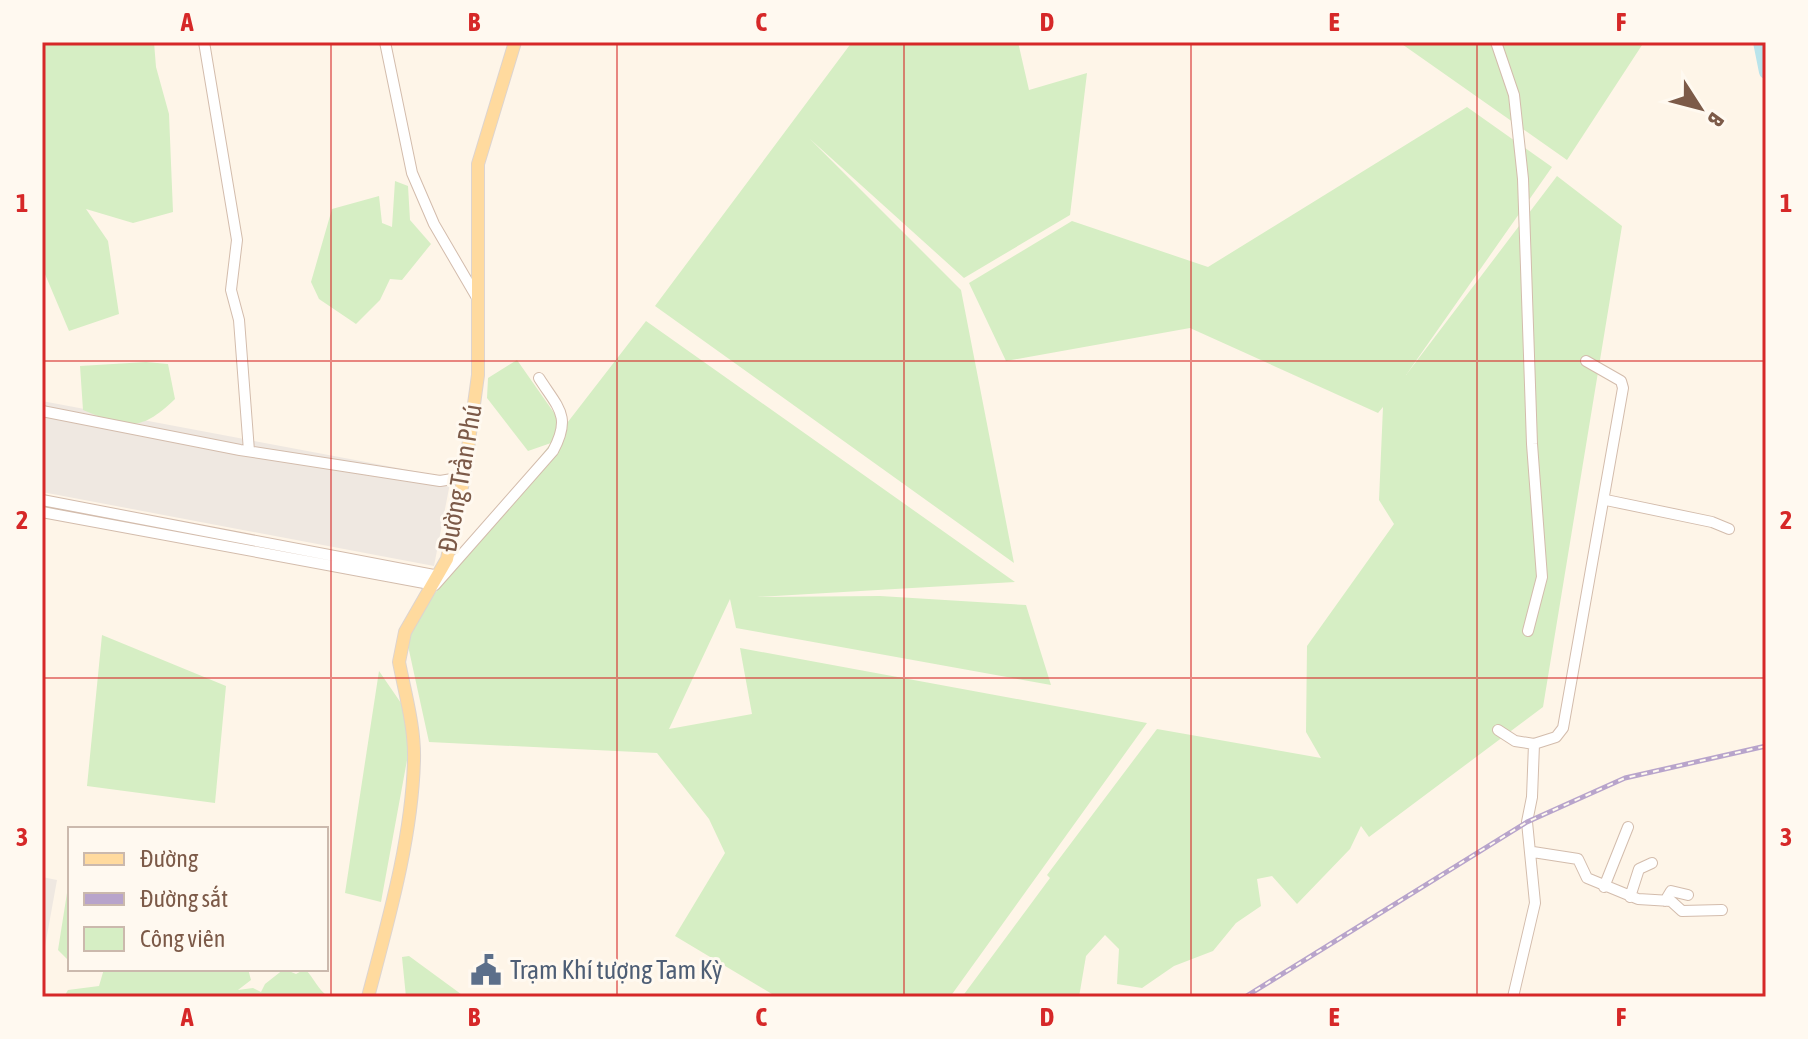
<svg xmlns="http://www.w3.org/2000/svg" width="1808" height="1039" font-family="'Asap Condensed',sans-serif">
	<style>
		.industrial { fill: #efe8e1 }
		.green { fill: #d6eec4 }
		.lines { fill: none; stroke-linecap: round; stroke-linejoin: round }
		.river { stroke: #b9e4eb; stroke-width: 14 }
		.minor-casing { stroke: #d3bcac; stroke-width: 12 }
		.major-casing { stroke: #ddd4cf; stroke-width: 14 }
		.minor { stroke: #fff; stroke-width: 10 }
		.major { stroke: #ffda9e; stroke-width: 12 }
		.rail-casing { stroke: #b8a4cb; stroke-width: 5 }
		.rail { stroke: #fff9f0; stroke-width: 2; stroke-dasharray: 6; stroke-linecap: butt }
		.grid { fill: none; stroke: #d62828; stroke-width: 2; stroke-opacity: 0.55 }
		.labels { text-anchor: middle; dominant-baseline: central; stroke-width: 6; stroke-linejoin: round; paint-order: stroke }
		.street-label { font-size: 26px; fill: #7c5a48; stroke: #fff9f0 }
		.service-label { font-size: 26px; fill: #4e5e75; stroke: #fff9f0; text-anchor: start }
		.neatline { fill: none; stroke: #d62828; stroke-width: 3 }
		.grid-label { font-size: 26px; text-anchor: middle; font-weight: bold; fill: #d62828 }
	</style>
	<rect width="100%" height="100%" fill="#fef5e8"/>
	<path class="industrial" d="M42,401L451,478L434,566L42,492Z
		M42,877L57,880L42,963Z"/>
	<path class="green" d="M48,42H154L156,67L169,114L173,212L133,223L86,209L108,241L119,314L69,331L42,267V49Z
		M852,42H1018L1029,90L1087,73L1070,215L964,278L810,139L961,290L1014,563L655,306Z
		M1399,42H1644L1567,160Z
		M1467,107L1552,167L1406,375L1557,176L1622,226L1543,707L1369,837L1361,826L1350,849L1297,904L1272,876L1257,879L1261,906L1236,923L1213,951L1174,966L1142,988L1117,984L1119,949L1105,935L1086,956L1079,997H962L1050,878L1047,875L1157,729L1321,758L1306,732L1307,646L1394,524L1379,500L1383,407L1378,413L1190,328L1006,361L969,283L1072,221L1208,267Z
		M395,181L408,186L410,220L431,244L402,280L390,279L380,300L356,324L319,299L311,282L332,209L379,196L382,223L392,227Z
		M646,321L1015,582L757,597L880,596L1026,605L1051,685L736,628L730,599L669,729L752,714L740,648L1147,723L950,997H777L675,936L725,853L709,819L657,753L429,742L405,632L551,443L528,451L487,398L488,378L517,360L564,427Z
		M146,362L168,364L175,399C140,433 126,428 83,410L80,366Z
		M102,635L226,686L215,803L87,786Z
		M379,671L414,722L381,902L345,893Z
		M70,874V962L58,950Z
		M409,956L465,997H406L402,957Z
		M104,969H248L251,980L238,990L253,988L261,992L265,984L284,969L296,974L305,969C315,979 317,989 329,997H64L68,990L99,986Z"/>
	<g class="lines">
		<path class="river" d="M1760,42L1766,72"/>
		<defs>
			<path id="minor" d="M204,42L237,240L231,290L239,320L249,451
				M385,42L412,173L434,224L476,296
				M1496,42L1514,95L1523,179L1532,444L1542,577L1528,631
				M42,411L240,450L440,481L464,477
				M42,500L439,576
				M1606,500L1712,522L1729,529
				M42,512L435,585L553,451C572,416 558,408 539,378
				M1498,730L1515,741L1534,744L1556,737L1563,728L1623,388L1621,381L1586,361
				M1533,852L1578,859L1587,878L1638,899L1671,901L1682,911L1722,910
				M1604,887L1628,827
				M1630,897L1639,869L1652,863
				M1665,901L1671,891L1688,895
				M1513,997L1535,903L1527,822L1532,797L1534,744"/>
			<path id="major" d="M368,997C388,921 412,839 414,760C415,728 405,693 399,662L405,632L447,559L464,477L478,375V164L515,42"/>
		</defs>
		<use href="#minor" class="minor-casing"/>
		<use href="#major" class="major-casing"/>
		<use href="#minor" class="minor"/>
		<use href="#major" class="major"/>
		<defs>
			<path id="rail" d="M1245,997L1527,822L1625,778L1766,746"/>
		</defs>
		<use href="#rail" class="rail-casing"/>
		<use href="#rail" class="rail"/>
	</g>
	<path class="grid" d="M331,42V997M617,42V997M904,42V997M1191,42V997M1477,42V997M42,361H1766M42,678H1766"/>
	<defs>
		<symbol id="civic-bare" viewBox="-9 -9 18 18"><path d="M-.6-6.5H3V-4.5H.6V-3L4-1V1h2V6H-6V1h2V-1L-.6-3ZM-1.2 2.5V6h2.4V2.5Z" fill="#5c6f8a" stroke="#fff9f0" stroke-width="2.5" paint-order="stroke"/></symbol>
	</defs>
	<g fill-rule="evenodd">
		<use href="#civic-bare" x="464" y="948" width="44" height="44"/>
	</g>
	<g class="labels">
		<g class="street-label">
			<text transform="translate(460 478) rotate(-80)">Đường Trần Phú</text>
		</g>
		<g class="service-label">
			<text x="510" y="970">Trạm Khí tượng Tam Kỳ</text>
		</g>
	</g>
	<rect width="1808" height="1039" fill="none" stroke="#fff9f0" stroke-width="88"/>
	<rect x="68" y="827" width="260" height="144" fill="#fff9f0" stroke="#cbb9ad" stroke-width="2"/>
	<rect x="84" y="853" width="40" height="12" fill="#ffda9e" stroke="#cbb9ad" stroke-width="2"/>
	<text x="140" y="867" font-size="24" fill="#7c5a48">Đường</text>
	<rect x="84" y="893" width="40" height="12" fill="#b8a4cb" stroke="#cbb9ad" stroke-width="2"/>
	<text x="140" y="907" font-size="24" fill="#7c5a48">Đường sắt</text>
	<rect x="84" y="927" width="40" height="24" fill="#d6eec4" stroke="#cbb9ad" stroke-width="2"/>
	<text x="140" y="947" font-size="24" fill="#7c5a48">Công viên</text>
	<g transform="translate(1700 108) rotate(126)" stroke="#fff9f0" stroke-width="6" paint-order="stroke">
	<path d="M0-6L14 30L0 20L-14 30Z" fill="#7c5a48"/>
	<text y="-12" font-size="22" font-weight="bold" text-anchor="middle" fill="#7c5a48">B</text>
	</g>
	<rect x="44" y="44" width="1720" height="951" class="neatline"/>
	<g class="grid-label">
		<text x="187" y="31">A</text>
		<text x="474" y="31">B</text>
		<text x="761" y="31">C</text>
		<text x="1047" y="31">D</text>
		<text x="1334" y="31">E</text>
		<text x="1621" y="31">F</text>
		<text x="22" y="212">1</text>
		<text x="1786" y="212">1</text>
		<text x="22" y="529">2</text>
		<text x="1786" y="529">2</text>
		<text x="22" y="846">3</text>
		<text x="1786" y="846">3</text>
		<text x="187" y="1026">A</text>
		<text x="474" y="1026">B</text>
		<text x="761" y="1026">C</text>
		<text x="1047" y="1026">D</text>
		<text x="1334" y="1026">E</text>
		<text x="1621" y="1026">F</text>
	</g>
</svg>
